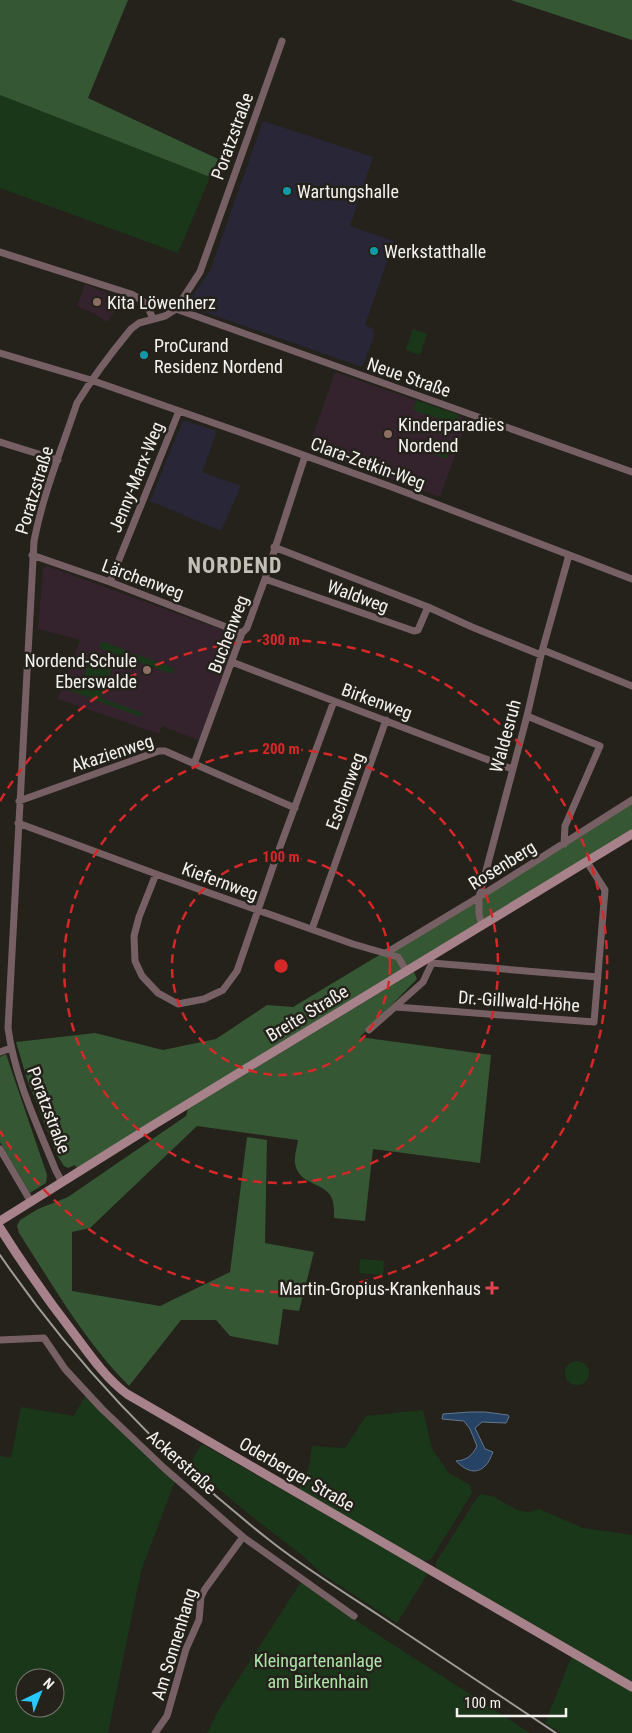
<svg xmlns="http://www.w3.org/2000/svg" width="632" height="1733" font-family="'Roboto Condensed',sans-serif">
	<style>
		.industrial { fill: #292737 }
		.education { fill: #34232d }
		.green { fill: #1b3719; fill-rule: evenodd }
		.forest { fill: #365733 }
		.water { fill: #264264; stroke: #64778e }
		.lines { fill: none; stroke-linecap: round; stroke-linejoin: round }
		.minor { stroke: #776064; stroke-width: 7 }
		.secondary { stroke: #a7828a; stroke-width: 9 }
		.rail { stroke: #9f9d98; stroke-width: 2 }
		.ring { fill: none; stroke: #d62828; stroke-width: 2.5; stroke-dasharray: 9 6 }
		.culture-dot { fill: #0f9aa8; stroke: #24221b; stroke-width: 2 }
		.education-dot { fill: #8d6e63; stroke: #24221b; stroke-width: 2 }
		.health-dot { fill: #e0444e; stroke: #24221b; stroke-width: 2 }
		.labels { text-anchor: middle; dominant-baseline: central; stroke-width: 5; stroke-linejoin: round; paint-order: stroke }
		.street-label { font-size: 18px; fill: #f5f3ef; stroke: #24221b }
		.poi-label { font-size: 18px; fill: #f5f3ef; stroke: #24221b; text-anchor: start }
		.park-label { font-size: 18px; fill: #ade4a8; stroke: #24221b }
		.district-label { font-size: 22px; font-weight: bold; letter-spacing: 1px; fill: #c3c0b7; stroke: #24221b }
		.centre { fill: #d62828; stroke: #24221b; stroke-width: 2.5 }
		.ring-label { font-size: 15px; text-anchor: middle; font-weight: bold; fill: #d62828; stroke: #24221b; stroke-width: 5; stroke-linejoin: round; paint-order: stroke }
	</style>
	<rect width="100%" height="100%" fill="#24221b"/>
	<path class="industrial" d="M263,121L373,157L350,226L394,241L365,325L373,329L374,337L362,367L190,307L189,302L192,296L210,271Z
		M183,420L217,431L202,472L241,486L221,531L150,501Z"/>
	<path class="education" d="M85,284L107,293L120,304L107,322L95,314L77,306Z
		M335,372L468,419L440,497L308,449Z
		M47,566L228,632L235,641L200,741L162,726L159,734L58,699L80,640L38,629L43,569Z"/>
	<path class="green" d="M0,95L210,177L178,253L0,188Z
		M413,329L427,334L420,355L406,350Z
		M416,400L459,415L455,424L413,410Z
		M431,440L451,448L447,459L427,452Z
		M102,641L130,652L127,659L99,648Z
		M93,651L115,659L101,698L142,713L141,717L66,689L67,685L79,689Z
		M133,653L174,668L172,674L130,659Z
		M360,1259L384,1261L383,1275L359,1273Z
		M565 1373a12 12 0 1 1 24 0a12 12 0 1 1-24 0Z
		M85,1396L175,1481L141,1571L108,1733H0V1456L11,1458L21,1407L74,1416ZM25,1678H55V1708H25Z
		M423,1410L432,1449L449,1473L470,1485L472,1493L432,1558L426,1561L422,1560L298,1490L309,1468L312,1446L345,1448L366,1416Z
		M202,1444L428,1573L397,1623L321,1573L302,1555L251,1516L189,1464Z
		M482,1494L494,1497L517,1510L529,1512L539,1509L583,1528L632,1535V1683L440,1573L436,1566V1562L478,1496Z
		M301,1582C375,1635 454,1683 530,1733H207L219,1709Z
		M572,1656L632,1690V1733H561L545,1723Z"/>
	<path class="forest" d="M0,0H128L88,98L218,159L210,177L0,95Z
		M511,0H632V40Z
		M632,799V830L109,1150L77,1168L75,1165L68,1168L64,1166L57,1155L27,1079L16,1042L95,1033L163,1050L216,1039L267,1005L293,1007L484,892Z
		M414,972L417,979L360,1037L491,1055L480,1163L373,1149L365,1221L334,1218C334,1213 334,1207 333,1202C329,1181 298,1187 295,1163C294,1156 297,1148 298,1140L197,1126L90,1228L72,1232V1291L160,1306L230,1272L247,1137L267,1140L265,1243L314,1252L299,1311L283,1309L278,1345L230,1336L216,1320H181L129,1386C84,1341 53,1285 19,1233L17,1226L20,1220L38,1209L68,1197L186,1116L188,1109Z
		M6,1054L47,1175L46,1183L30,1193L0,1142V1057Z"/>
	<path class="water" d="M470,1412H485L508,1415L509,1417L506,1423L482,1422L475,1428L485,1449L493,1452C491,1456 489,1463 485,1466C475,1476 464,1469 456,1461C467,1460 472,1456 477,1446L470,1429L464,1421L442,1419L443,1414Z"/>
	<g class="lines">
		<path class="minor" d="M0,252L131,294C145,301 147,304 153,319
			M176,309L632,472
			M0,353L91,380L245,434L389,486L632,579
			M0,442L58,460
			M274,547L428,607L472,627L541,655
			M32,555L110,582L242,633
			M265,579L414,631L418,630L428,607
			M110,582L179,411
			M543,650L632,686
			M232,662L512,769
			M527,716L600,746L565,826L564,844
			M194,764L242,633L247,628L265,579L305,456
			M19,801L159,751H165L295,808
			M18,823L156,874L353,944L398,957L407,972
			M156,874L139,917L134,936L135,961L142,976L158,993L178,1004L204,999L223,990L237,971L277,855L334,701
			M482,926L479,914V897L527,716L541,655L569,555
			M312,929L386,720
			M386,953L479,897L632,800
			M429,958L432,963L598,977
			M396,1007L594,1022L605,890L587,862
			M369,1030L423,982L432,963
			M0,1052L11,1048
			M0,1149L31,1202
			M62,1182L56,1171C37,1124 15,1079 8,1028L34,541C43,494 62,448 77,403C93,377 112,352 131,329L139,323L165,316L176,309L200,272L282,41
			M0,1340L44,1338L65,1369L102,1409L164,1468L243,1537L354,1616
			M155,1733L167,1716L186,1649L199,1620L201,1597L205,1589L240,1541"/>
		<path class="secondary" d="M0,1221L155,1124L632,834
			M0,1228C24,1266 50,1303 78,1339C92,1358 107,1379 127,1394L632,1687"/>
		<path class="rail" d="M0,1255C74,1363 165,1458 268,1539C304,1568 344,1592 383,1618C441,1656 498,1695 556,1733"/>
	</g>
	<g class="ring">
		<circle cx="281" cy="966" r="109"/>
		<circle cx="281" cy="966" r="217"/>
		<path d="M0 801A326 326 0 1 1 0 1131"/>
	</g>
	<g class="culture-dot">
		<circle cx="287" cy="191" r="5"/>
		<circle cx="374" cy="251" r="5"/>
		<circle cx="144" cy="355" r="5"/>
	</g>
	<g class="education-dot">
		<circle cx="97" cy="302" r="5"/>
		<circle cx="388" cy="434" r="5"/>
		<circle cx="147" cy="670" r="5"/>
	</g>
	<path class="health-dot" d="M489.5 1280.5h5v5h5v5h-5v5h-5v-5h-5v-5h5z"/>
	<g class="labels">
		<g class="street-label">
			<text transform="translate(232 136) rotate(-70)">Poratzstraße</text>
			<text transform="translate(409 377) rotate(19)">Neue Straße</text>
			<text transform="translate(368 463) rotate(20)">Clara-Zetkin-Weg</text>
			<text transform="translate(136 477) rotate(-68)">Jenny-Marx-Weg</text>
			<text transform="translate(34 490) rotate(-73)">Poratzstraße</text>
			<text transform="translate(143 579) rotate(20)">Lärchenweg</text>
			<text transform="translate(358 596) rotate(20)">Waldweg</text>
			<text transform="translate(228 634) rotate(-69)">Buchenweg</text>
			<text transform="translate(377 701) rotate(20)">Birkenweg</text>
			<text transform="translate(505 736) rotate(-75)">Waldesruh</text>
			<text transform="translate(112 753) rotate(-18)">Akazienweg</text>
			<text transform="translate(345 791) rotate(-70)">Eschenweg</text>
			<text transform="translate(502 865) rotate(-32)">Rosenberg</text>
			<text transform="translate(220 881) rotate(20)">Kiefernweg</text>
			<text transform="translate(519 1001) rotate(4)">Dr.-Gillwald-Höhe</text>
			<text transform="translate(307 1013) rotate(-31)">Breite Straße</text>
			<text transform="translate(49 1110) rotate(69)">Poratzstraße</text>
			<text transform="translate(182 1462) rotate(42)">Ackerstraße</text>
			<text transform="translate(297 1474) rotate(30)">Oderberger Straße</text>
			<text transform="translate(174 1644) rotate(-73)">Am Sonnenhang</text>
		</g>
		<g class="poi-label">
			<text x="297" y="191">Wartungshalle</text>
			<text x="384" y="251">Werkstatthalle</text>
			<text x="107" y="302">Kita Löwenherz</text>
			<text x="154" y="345">ProCurand<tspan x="154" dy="21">Residenz Nordend</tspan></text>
			<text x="398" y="424">Kinderparadies<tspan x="398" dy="21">Nordend</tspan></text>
			<text x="137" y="660" text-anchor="end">Nordend-Schule<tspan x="137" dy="21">Eberswalde</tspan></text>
			<text x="481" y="1288" text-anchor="end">Martin-Gropius-Krankenhaus</text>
		</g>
		<g class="park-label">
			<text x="318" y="1660">Kleingartenanlage<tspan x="318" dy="21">am Birkenhain</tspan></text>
		</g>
		<g class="district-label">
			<text x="235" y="565">NORDEND</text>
		</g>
	</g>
	<circle cx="281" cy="966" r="8" class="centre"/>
	<g class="ring-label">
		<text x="281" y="645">300 m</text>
		<text x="281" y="754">200 m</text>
		<text x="281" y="862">100 m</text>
	</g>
	<g transform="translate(40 1693) rotate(43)"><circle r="24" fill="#24221b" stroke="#787670"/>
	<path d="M0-4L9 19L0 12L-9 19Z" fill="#27c8ff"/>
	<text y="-8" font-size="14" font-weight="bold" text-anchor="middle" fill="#f5f3ef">N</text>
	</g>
	<path d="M457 1708v8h109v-8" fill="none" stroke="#f5f3ef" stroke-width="2.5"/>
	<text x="464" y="1708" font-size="15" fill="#f5f3ef" stroke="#24221b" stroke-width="4" paint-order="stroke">100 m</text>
</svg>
